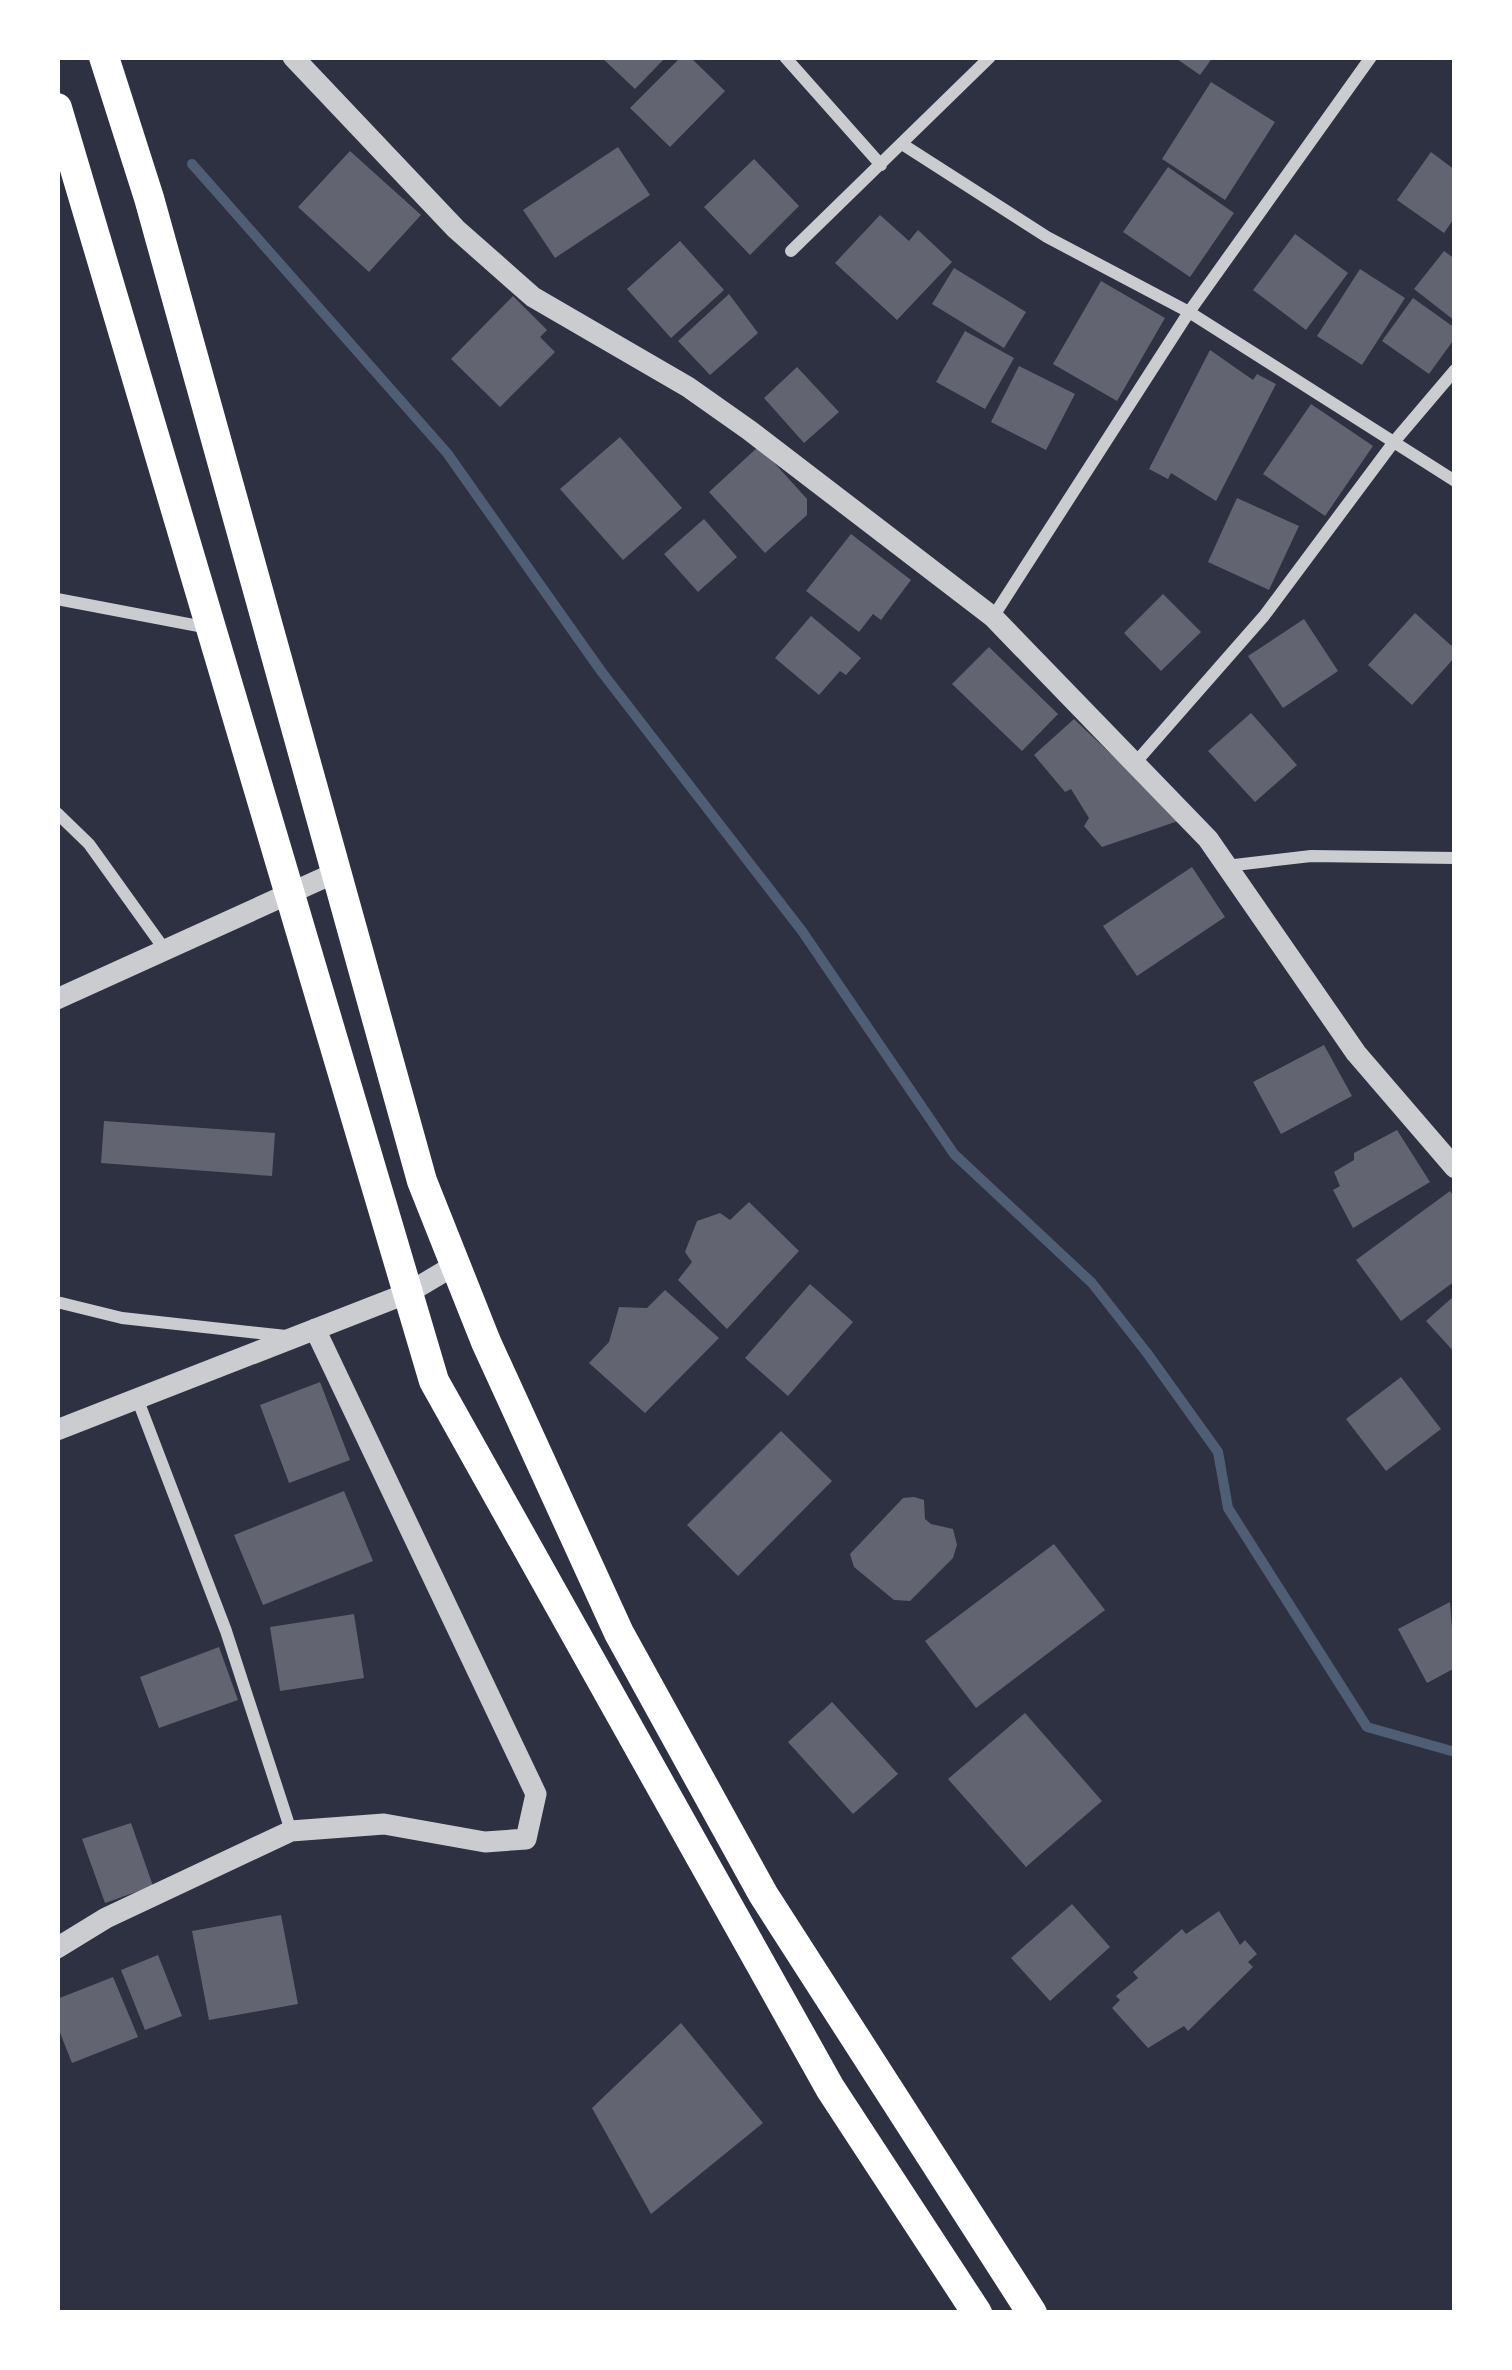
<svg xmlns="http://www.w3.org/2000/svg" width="1512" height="2370" font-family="'Varela Round',sans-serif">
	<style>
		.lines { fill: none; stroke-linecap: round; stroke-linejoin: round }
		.stream { stroke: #4f5d75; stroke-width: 10 }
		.building { fill: #626471 }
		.minor { stroke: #caccd0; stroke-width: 12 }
		.tertiary { stroke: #caccd0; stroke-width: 21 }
		.trunk { stroke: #fff; stroke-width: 30 }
	</style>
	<rect width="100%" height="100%" fill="#2d3142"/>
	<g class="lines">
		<path class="stream" d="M192,164L447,453L601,671L802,931L954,1154L1092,1283L1147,1353L1218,1452L1228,1508L1367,1727L1455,1752"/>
	</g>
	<path class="building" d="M601,57H666L635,89Z
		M681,57H690L725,91L670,147L630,108Z
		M1174,57H1213L1200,75Z
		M1211,82L1275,122L1225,200L1162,159Z
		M618,147L650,195L555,258L523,210Z
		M350,151L421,215L369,272L298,207Z
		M1431,152L1455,170V217L1444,233L1397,200Z
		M754,159L799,206L750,255L704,207Z
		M1168,167L1234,213L1190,277L1123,232Z
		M880,215L909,241L918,230L952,262L897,320L835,263Z
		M1295,234L1348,273L1306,330L1253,290Z
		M680,241L724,290L671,338L627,289Z
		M1444,251L1455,259V321L1414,289Z
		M954,268L1026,312L1004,348L932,304Z
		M1360,269L1405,298L1362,365L1317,336Z
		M1101,281L1165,318L1117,401L1053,364Z
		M729,294L758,333L710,375L678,341Z
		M513,296L547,330L540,337L555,352L500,407L451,359Z
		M1413,298L1455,328V338L1429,374L1382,341Z
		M965,331L1014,358L985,409L936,382Z
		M1210,350L1253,380L1257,374L1276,384L1216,501L1171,473L1168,479L1149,469Z
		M1019,366L1075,394L1046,450L991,422Z
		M797,367L839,412L804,443L764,398Z
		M1311,404L1373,446L1325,516L1263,474Z
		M620,437L682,508L623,560L560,489Z
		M759,446L807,499V515L765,553L709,492Z
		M1237,498L1299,526L1269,590L1208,562Z
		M704,519L737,557L698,592L664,554Z
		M851,534L911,580L881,620L873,614L859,632L806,591Z
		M1163,594L1201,632L1161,671L1124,633Z
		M1415,613L1455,649V657L1412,705L1368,665Z
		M811,616L861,658L846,675L840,671L819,695L775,658Z
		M1304,619L1338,671L1283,708L1248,656Z
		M989,647L1058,714L1022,751L952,684Z
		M1251,713L1297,765L1255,802L1208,751Z
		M1074,719L1181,820L1102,847L1084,826L1089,818L1071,789L1065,792L1034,755Z
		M1192,867L1225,917L1137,976L1103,926Z
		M1324,1045L1352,1096L1281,1134L1253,1082Z
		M104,1121L275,1133L272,1176L101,1163Z
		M1397,1130L1430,1182L1353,1228L1333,1190L1340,1186L1334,1172L1354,1160V1153Z
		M1450,1191L1455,1198V1281L1401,1321L1356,1260Z
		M749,1202L799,1251L727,1329L678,1280L692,1262L685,1252L697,1221L720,1213L730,1220Z
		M810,1284L853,1322L788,1396L745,1358Z
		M665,1290L719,1338L645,1413L589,1363L609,1342L619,1307L647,1308Z
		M1455,1295V1353L1426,1321Z
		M1401,1377L1441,1429L1386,1471L1346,1419Z
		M320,1382L350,1460L289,1483L260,1405Z
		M781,1431L832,1481L738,1576L687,1525Z
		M344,1491L373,1561L263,1605L234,1535Z
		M914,1497L924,1500L925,1519L931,1524L953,1529L957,1545L953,1558L910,1601L894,1600L854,1567L850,1554L903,1498Z
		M1054,1544L1105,1610L976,1708L925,1641Z
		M1450,1602L1455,1668L1427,1683L1398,1629Z
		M354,1614L364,1678L280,1691L270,1627Z
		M219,1647L238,1700L159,1728L140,1677Z
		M832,1702L898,1774L853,1814L788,1742Z
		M1025,1713L1102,1801L1026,1867L948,1779Z
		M131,1823L153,1886L105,1903L82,1839Z
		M1072,1904L1110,1947L1050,2001L1011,1958Z
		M1219,1911L1240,1945L1245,1940L1257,1954L1248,1962L1253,1967L1188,2031L1184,2026L1148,2048L1112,2008L1120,2000L1116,1996L1138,1978L1133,1972L1182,1929L1186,1934Z
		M281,1915L298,2004L209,2020L192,1931Z
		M158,1955L182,2016L145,2030L121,1970Z
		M113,1977L138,2037L72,2063L57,2025V1999Z
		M681,2023L763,2123L651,2214L592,2108Z"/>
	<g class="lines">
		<path class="minor" d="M785,57L881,165
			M902,144L1047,237L1189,312L1455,481
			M791,251L990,57
			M57,599L209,628
			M993,617L1189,312L1371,57
			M1136,762L1264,616L1393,443L1455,370
			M57,813L89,844L165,950
			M1226,866L1311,856L1455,858
			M57,1302L122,1318L286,1336
			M137,1398L226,1631L291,1831"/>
		<path class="tertiary" d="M293,57L456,229L533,297L688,387L749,430L993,617L1208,839L1356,1053L1455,1168
			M57,999L339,871
			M57,1430L408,1293L455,1265
			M57,1948L106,1918L291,1831L384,1824L485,1842L526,1839L536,1794L315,1329"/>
		<path class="trunk" d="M104,57L149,198L422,1181L486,1342L619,1633L763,1894L1032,2313
			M57,108L434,1381L830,2088L977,2313"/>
	</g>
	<rect width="1512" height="2370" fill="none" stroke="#ffffff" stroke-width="120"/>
</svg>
